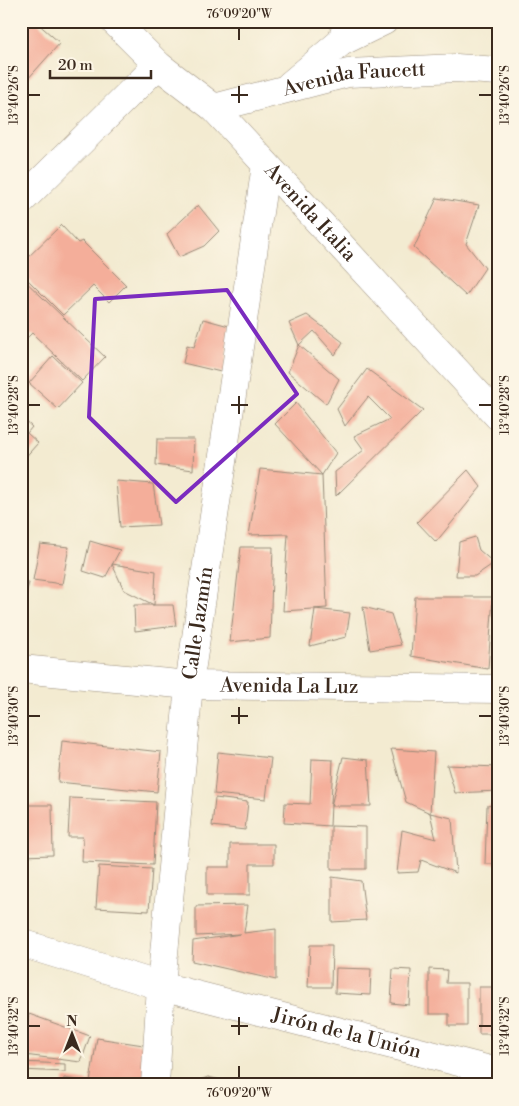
<svg xmlns="http://www.w3.org/2000/svg" width="519" height="1106" font-family="'Libre Bodoni',serif">
	<style>
		.building { fill: #f4ae9a }
		.lines { fill: none; stroke-linecap: round; stroke-linejoin: round }
		.street-casing { stroke: #978a78; stroke-width: 29 }
		.street { stroke: #fff; stroke-width: 28 }
		.marked { fill: none; stroke: #7b2cbf; stroke-width: 4; stroke-linejoin: round }
		.ticks { fill: none; stroke: #3b2a1e; stroke-width: 2 }
		.labels { text-anchor: middle; dominant-baseline: central; stroke-width: 4; stroke-linejoin: round; paint-order: stroke }
		.street-label { font-size: 20px; fill: #3b2a1e; stroke: #fcf5e5 }
		.neatline { fill: none; stroke: #3b2a1e; stroke-width: 2 }
		.ticks-label { font-size: 12px; text-anchor: middle; fill: #3b2a1e }
	</style>
	<rect width="100%" height="100%" fill="#fcf5e5"/>
	<filter id="ink" filterUnits="userSpaceOnUse"><feTurbulence type="fractalNoise" baseFrequency=".02" numOctaves="2"/><feDisplacementMap in="SourceGraphic" scale="10" xChannelSelector="R" yChannelSelector="G"/><feConvolveMatrix kernelMatrix="1 2 1 2 8 2 1 2 1" color-interpolation-filters="sRGB"/></filter>
	<filter id="wash" filterUnits="userSpaceOnUse"><feTurbulence type="fractalNoise" baseFrequency=".0096" numOctaves="4" result="noise"/><feDisplacementMap in="SourceGraphic" scale="20" xChannelSelector="R" yChannelSelector="G"/><feGaussianBlur stdDeviation="1.12" result="paint"/><feColorMatrix in="noise" values="0 0 0 0 0 0 0 0 0 0 0 0 0 0 0 0 0 1.4 0 .05"/><feComposite in="paint" operator="in"/></filter>
	<g filter="url(#wash)">
		<rect width="100%" height="100%" fill="#f3ebd1"/>
		<g id="blocks">
			<path class="building" d="M21,21H35L60,43L26,81L21,77Z
				M437,198L479,205L466,244L485,268L466,296L414,248Z
				M198,205L219,231L204,246L179,257L167,234Z
				M61,225L78,243L82,241L126,285L109,302L93,286L63,315L21,273V264Z
				M21,277L105,357L82,381L32,333L23,342L21,341Z
				M307,315L343,342L335,355L314,331L299,345L289,323Z
				M203,319L229,326L225,373L183,363L187,345L194,347Z
				M299,345L339,379L326,404L288,372Z
				M53,356L82,383L58,409L29,383Z
				M367,369L423,410L336,496L335,472L364,450L354,436L390,419L368,397L345,426L337,409Z
				M296,403L336,453L322,475L275,424Z
				M21,417L32,427L27,433L38,443L21,462Z
				M157,439H194L193,470L156,465Z
				M260,469L322,475L327,608L283,611L288,534L249,535Z
				M468,470L481,487L436,542L417,522Z
				M116,481L153,484L159,525L120,527Z
				M475,537L479,550L494,563L475,576H456L459,542Z
				M90,541L120,550L105,578L83,571Z
				M40,544L69,547L62,584L33,580Z
				M241,547H273L270,638L230,642Z
				M498,560V608H496L494,563Z
				M112,564L156,571L154,605L124,590Z
				M21,581L29,583L22,608H21Z
				M415,597H493L488,669L411,656Z
				M134,605H173L176,626L135,631Z
				M363,607L391,614L401,645L370,650Z
				M315,609L350,613L346,637L310,646Z
				M62,741L161,752L157,792L58,782Z
				M391,749L434,752L430,813L406,802Z
				M218,752L271,758L266,799L214,794Z
				M343,757L368,760L371,806H331Z
				M312,759L333,760L330,826L284,823L285,803L310,804Z
				M447,765L498,767V791L455,793Z
				M70,798L156,802L153,865L82,862L83,837H68Z
				M215,798L248,802L245,830L212,826Z
				M498,804V864H485L487,806Z
				M21,805H52L53,855L21,856Z
				M430,813L452,818L456,873L421,860L418,872L397,873L402,830L436,839Z
				M331,826L366,827V869H331Z
				M230,844H274V864H250V895H207V867H230Z
				M99,866L152,869L149,911L96,908Z
				M332,877L361,881L366,920L332,922Z
				M248,905L244,933L276,929V980L192,961L193,941L241,934L196,936V906Z
				M310,945H332L331,987H308Z
				M336,968L371,969L370,995L335,993Z
				M393,969L411,970L409,1005L391,1003Z
				M429,969L447,970L446,983H467V1026H449V1014H429Z
				M479,987H498V1034H479Z
				M29,1014L90,1036L81,1062L24,1055Z
				M97,1038L150,1046L144,1085H62L64,1078L90,1082Z
				M21,1062L65,1064V1072L21,1070Z
				M208,1077L238,1084V1085H186Z"/>
		</g>
	</g>
	<g filter="url(#ink)">
		<use href="#blocks" fill-opacity="0" stroke="#978a78" stroke-width="1"/>
		<g class="lines">
			<defs>
				<g id="street">
					<path id="s1" d="M114,21L158,65L214,108L498,416"/>
					<path d="M341,42L384,21"/>
					<path d="M290,85L341,42L349,21"/>
					<path id="s2" d="M214,108L348,73L456,68L498,71"/>
					<path d="M21,201L158,65"/>
					<path id="s3" d="M21,669L189,685L498,689"/>
					<path id="s4" d="M21,943L161,986L498,1072"/>
					<path id="s5" d="M155,1085L161,986L189,685L266,165"/>
				</g>
			</defs>
			<use href="#street" class="street-casing"/>
			<use href="#street" class="street"/>
		</g>
	</g>
	<path class="marked" d="M227,290L297,394L176,502L89,417L95,299Z"/>
	<path class="ticks" d="M239,28V40M239,86V103M28,95H40M231,95H248M479,95H492M239,396V414M28,405H40M231,405H248M479,405H492M239,707V724M28,716H40M231,716H248M479,716H492M239,1017V1035M28,1026H40M231,1026H248M479,1026H492M239,1066V1078"/>
	<g class="labels">
		<g class="street-label">
			<text stroke="none"><textPath href="#s2" startOffset="144">Avenida Faucett</textPath></text>
			<text stroke="none"><textPath href="#s1" startOffset="275">Avenida Italia</textPath></text>
			<text stroke="none"><textPath href="#s5" startOffset="464">Calle Jazmín</textPath></text>
			<text stroke="none"><textPath href="#s3" startOffset="269">Avenida La Luz</textPath></text>
			<text stroke="none"><textPath href="#s4" startOffset="338">Jirón de la Unión</textPath></text>
		</g>
	</g>
	<rect width="519" height="1106" fill="none" stroke="#fcf5e5" stroke-width="55"/>
	<g transform="translate(72 1034)" stroke="#fcf5e5" stroke-width="4" paint-order="stroke">
	<path d="M0-4L9 19L0 12L-9 19Z" fill="#3b2a1e"/>
	<text y="-8" font-size="14" font-weight="bold" text-anchor="middle" fill="#3b2a1e">N</text>
	</g>
	<path d="M50 70v8h101v-8" fill="none" stroke="#3b2a1e" stroke-width="2.5"/>
	<text x="58" y="70" font-size="15" fill="#3b2a1e" stroke="#fcf5e5" stroke-width="4" paint-order="stroke">20 m</text>
	<rect x="28" y="28" width="464" height="1050" class="neatline"/>
	<g class="ticks-label">
		<text x="239" y="18">76°09'20"W</text>
		<text transform="translate(14 95) rotate(-90)" y="4">13°40'26"S</text>
		<text transform="translate(505 95) rotate(-90)" y="4">13°40'26"S</text>
		<text transform="translate(14 405) rotate(-90)" y="4">13°40'28"S</text>
		<text transform="translate(505 405) rotate(-90)" y="4">13°40'28"S</text>
		<text transform="translate(14 716) rotate(-90)" y="4">13°40'30"S</text>
		<text transform="translate(505 716) rotate(-90)" y="4">13°40'30"S</text>
		<text transform="translate(14 1026) rotate(-90)" y="4">13°40'32"S</text>
		<text transform="translate(505 1026) rotate(-90)" y="4">13°40'32"S</text>
		<text x="239" y="1097">76°09'20"W</text>
	</g>
</svg>
